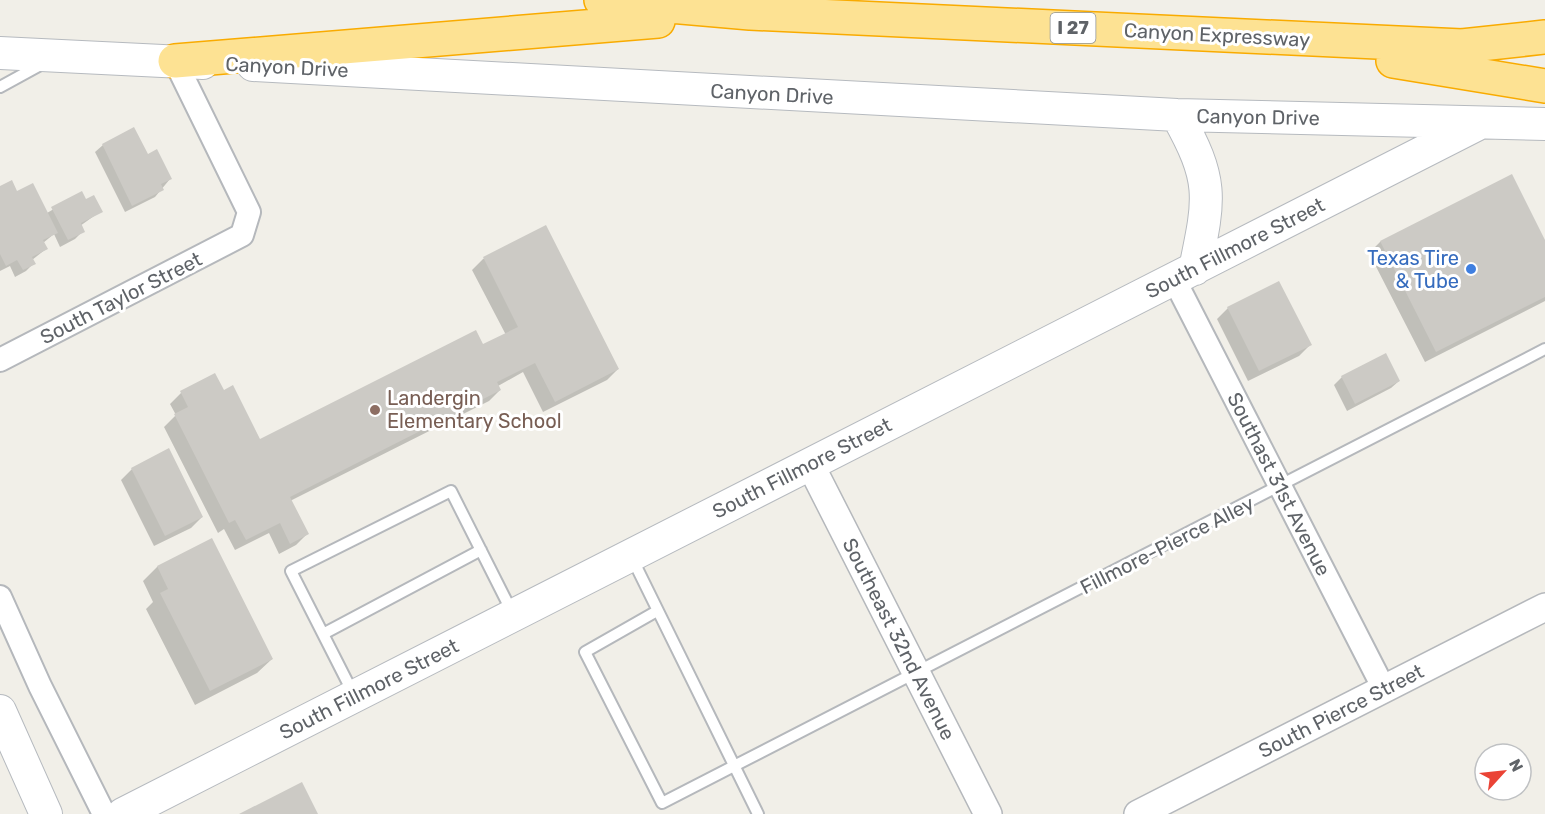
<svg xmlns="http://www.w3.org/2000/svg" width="1545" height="814" font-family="Rubik,sans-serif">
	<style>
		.shadow { fill: #0003 }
		.building { fill: #cccac5 }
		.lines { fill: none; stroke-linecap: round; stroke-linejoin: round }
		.service-casing { stroke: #b5b8bc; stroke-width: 14 }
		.minor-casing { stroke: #b5b8bc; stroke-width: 26 }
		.tertiary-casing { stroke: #b5b8bc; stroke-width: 30 }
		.secondary-casing { stroke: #b6babf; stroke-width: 34 }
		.motorway-casing { stroke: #f9ab00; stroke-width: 36 }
		.service { stroke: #fff; stroke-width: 10 }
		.minor { stroke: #fff; stroke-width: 22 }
		.tertiary { stroke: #fff; stroke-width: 27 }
		.secondary { stroke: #fff; stroke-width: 32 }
		.motorway { stroke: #fde293; stroke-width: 33 }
		.shop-dot { fill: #3f7fe0; stroke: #fff; stroke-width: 2 }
		.education-dot { fill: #8d6e63; stroke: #fff; stroke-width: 2 }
		.labels { text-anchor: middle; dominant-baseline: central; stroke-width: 6; stroke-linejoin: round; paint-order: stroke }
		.shield { fill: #fff; stroke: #8f9295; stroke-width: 1.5 }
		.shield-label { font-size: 18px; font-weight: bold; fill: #5f6368 }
		.street-label { font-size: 20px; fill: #5f6368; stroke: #fff }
		.shop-label { font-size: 20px; fill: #366cbe; stroke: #fff; text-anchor: end }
		.education-label { font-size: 20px; fill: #785e54; stroke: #fff; text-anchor: start }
	</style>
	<rect width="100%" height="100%" fill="#f1efe8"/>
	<path class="shadow" d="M103,145L147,156L170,179L155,197L125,212L95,152Z
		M1511,176L1545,243V301L1425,362L1369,253L1380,242Z
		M0,188L16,193L47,213L81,193L86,201L101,211L80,226L83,231L75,239L60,247L54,234L43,243L46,249L32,260L34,263L26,271L15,277L10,266L0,271Z
		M545,227L618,369L607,380L543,412L523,372L498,386L500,390L489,401L290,501L307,534L296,545L279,554L269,533L235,550L224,529L218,533L164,427L176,415L170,404L181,393L215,375L223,392L260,441L482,346L506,335L472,270L483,259Z
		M1228,308L1310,345L1299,356L1248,381L1217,319Z
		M1385,355L1399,381L1391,388L1347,411L1334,385L1342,377Z
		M132,469L202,517L191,528L154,546L121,480Z
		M211,540L272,659L257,673L195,705L146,609L153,602L143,581L157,567Z"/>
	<path class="building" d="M134,127L148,154L157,149L172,179L161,184L164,190L132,206L102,144Z
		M1512,174L1545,240V297L1436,352L1380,241Z
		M12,180L17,191L33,183L58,233L43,240L48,249L32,257L36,264L23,270L17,260L6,266L0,254V186Z
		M82,191L86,199L94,195L103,212L81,223L85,232L68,240L51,207Z
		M546,225L619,369L555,402L535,363L497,382L501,390L290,497L309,534L290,544L280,523L246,540L235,520L229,523L174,414L188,407L180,391L215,373L224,390L233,385L260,439L476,330L483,344L518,327L483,257Z
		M1279,281L1312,345L1259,371L1227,307Z
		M1386,353L1400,381L1355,404L1341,376Z
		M169,448L203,517L165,536L131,468Z
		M212,538L273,659L210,691L160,593L168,589L157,566Z
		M302,782L318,814H239Z"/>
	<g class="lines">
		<defs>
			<path id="service" d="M0,87L42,64
				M481,550L323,634L291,571L451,491L512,612
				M632,558L758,814
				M657,611L585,652L662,803L1545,349
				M323,634L354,695"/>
			<path id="minor" d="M1174,279L1384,689
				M0,360L242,235L249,212L175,61
				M0,597L40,686L104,814"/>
			<path id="tertiary" d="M810,464L988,814
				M1138,814L1545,607"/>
			<path id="secondary" d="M0,53L203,63
				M253,65L1177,115L1545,124
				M1177,115C1214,181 1210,197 1195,269
				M0,711L46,814
				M123,814L1478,124"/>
			<path id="motorway" d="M601,0L750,13L1462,46L1545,37
				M175,61L658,21
				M1393,61L1545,86"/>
		</defs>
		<use href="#service" class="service-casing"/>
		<use href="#minor" class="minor-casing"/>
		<use href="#tertiary" class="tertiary-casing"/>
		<use href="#secondary" class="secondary-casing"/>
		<use href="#motorway" class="motorway-casing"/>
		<use href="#service" class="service"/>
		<use href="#minor" class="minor"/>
		<use href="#tertiary" class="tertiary"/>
		<use href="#secondary" class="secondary"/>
		<use href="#motorway" class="motorway"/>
	</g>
	<circle class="shop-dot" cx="1471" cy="269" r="6"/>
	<circle class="education-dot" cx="375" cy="410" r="6"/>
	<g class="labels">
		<rect class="shield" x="1050.5" y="13" width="45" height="30" rx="4.5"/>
		<g class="shield-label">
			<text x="1073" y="28">I 27</text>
		</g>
		<g class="street-label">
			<text transform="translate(1217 35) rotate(3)">Canyon Expressway</text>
			<text transform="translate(287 67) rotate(3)">Canyon Drive</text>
			<text transform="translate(772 94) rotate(3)">Canyon Drive</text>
			<text transform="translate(1258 117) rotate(1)">Canyon Drive</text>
			<text transform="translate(1235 248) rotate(-27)">South Fillmore Street</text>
			<text transform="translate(121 298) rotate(-27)">South Taylor Street</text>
			<text transform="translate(802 468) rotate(-27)">South Fillmore Street</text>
			<text transform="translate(1279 484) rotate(63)">Southast 31st Avenue</text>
			<text transform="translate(1167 545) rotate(-27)">Fillmore-Pierce Alley</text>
			<text transform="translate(899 639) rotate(63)">Southeast 32nd Avenue</text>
			<text transform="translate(369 689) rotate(-27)">South Fillmore Street</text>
			<text transform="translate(1341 711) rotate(-27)">South Pierce Street</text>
		</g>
		<g class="shop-label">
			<text x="1459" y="258">Texas Tire<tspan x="1459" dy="23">&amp; Tube</tspan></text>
		</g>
		<g class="education-label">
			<text x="387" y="398">Landergin<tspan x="387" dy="23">Elementary School</tspan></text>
		</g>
	</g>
	<g transform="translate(1503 772) rotate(63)"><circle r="28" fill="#ffffff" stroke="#bfc1c3" stroke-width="1.5"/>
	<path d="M0-4.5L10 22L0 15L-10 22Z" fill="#ea4335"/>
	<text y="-9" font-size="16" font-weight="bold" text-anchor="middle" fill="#5f6368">N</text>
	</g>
</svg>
